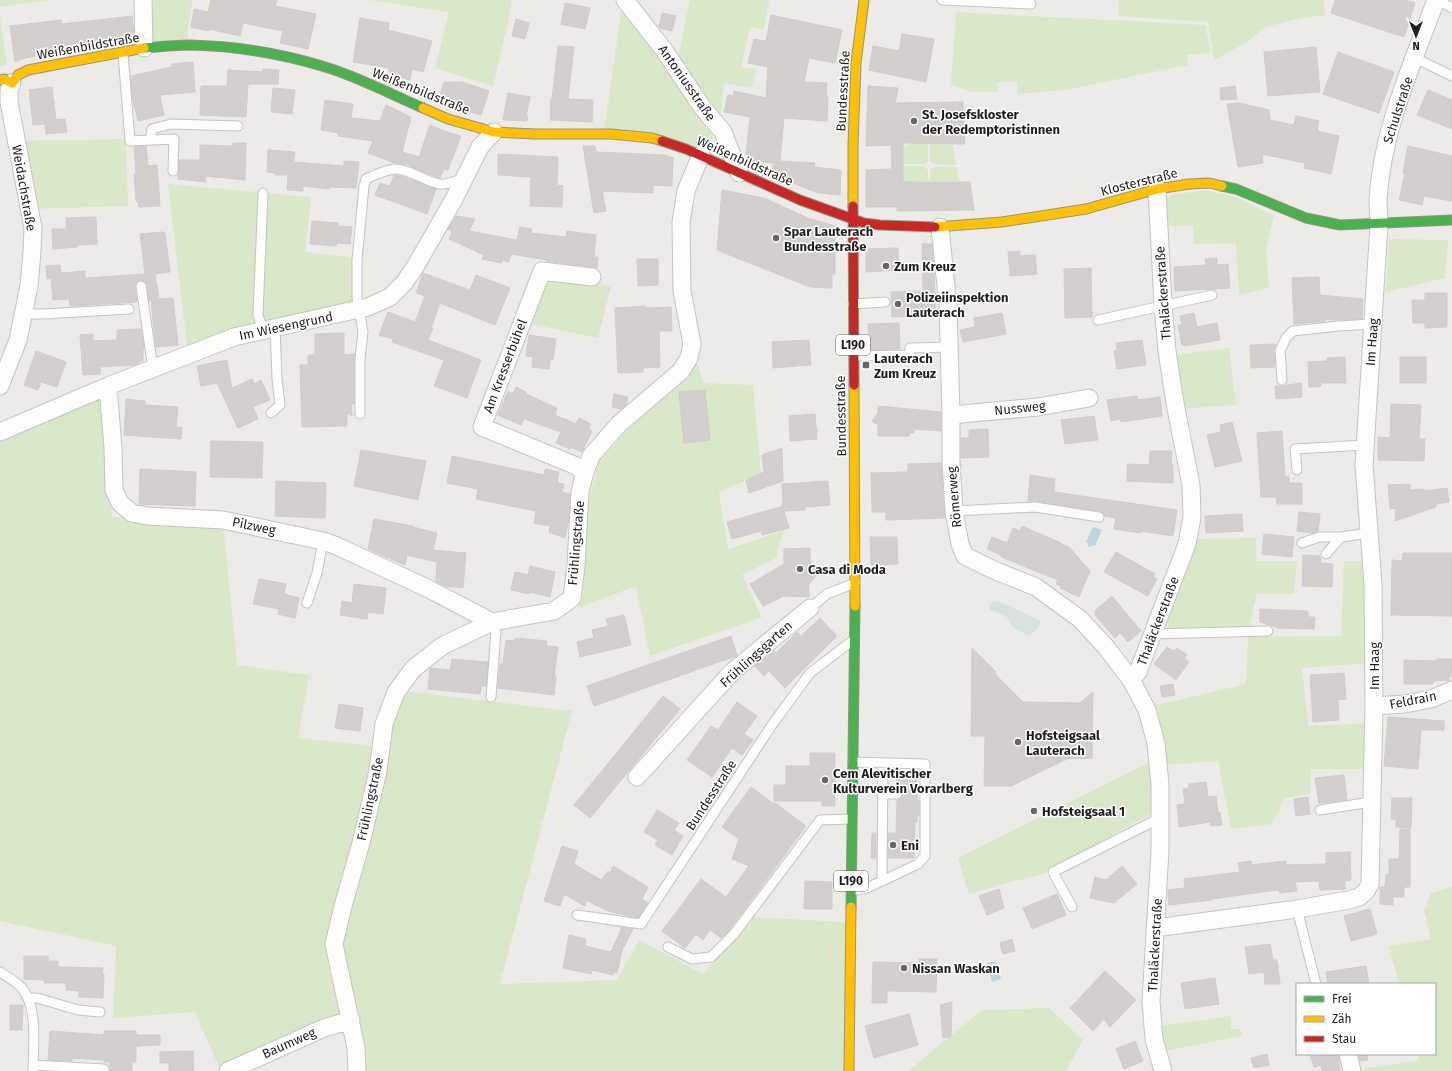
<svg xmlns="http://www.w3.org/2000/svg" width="1452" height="1071" font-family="'Fira Sans',sans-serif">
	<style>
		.grass { fill: #d8e8c8 }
		.wetland { fill: #d6e3db }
		.water { fill: #bdd5de }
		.building { fill: #d2cfcc; stroke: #d0cdc9 }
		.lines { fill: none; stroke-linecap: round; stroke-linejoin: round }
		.lane-casing { stroke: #c5c4c3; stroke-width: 11 }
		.street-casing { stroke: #c5c4c3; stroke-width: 19 }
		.fast-casing { stroke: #939580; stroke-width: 11 }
		.slow-casing { stroke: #939580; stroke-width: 11 }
		.jam-casing { stroke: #939580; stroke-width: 11 }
		.lane { stroke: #fcfcfb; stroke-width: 9 }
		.street { stroke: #fcfcfb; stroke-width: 17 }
		.fast { stroke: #4caf50; stroke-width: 9 }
		.slow { stroke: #ffc107; stroke-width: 9 }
		.jam { stroke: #c62828; stroke-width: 9 }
		.poi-dot { fill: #666664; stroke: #fff; stroke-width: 1.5 }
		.labels { text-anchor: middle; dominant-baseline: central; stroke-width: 3; stroke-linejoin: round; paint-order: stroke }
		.shield { fill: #fff; stroke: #626262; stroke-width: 1 }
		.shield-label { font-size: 12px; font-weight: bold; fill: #1e1e1e }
		.street-label { font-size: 13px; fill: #1e1e1e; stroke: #fff }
		.poi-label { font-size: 13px; font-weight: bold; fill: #1e1e1e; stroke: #fff; text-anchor: start }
	</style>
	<rect width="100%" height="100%" fill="#edebe7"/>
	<path class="grass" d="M0,0H49L0,7Z
		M144,0H193L188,27L187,44L144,47Z
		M369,0H512L508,23L493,86L435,68L449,12Z
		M690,0H769L764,30L750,27L741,67L757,69L751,88L724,83L720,117L677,62Z
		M1118,0H1323L1326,15L1302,18L1265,27L1249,41L1214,60L1208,22L1119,16Z
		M622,5L713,136L704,150L604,131Z
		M956,12L1205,25L1211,52L1187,55L1188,65L1065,90L1018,94L1017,82H997L998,92H973L951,85Z
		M0,16L7,65L0,66Z
		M126,139L128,206L31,209L17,141Z
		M909,144H928V162H926V164H903V149Z
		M930,144L953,145L956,165L933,164V162H930Z
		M903,166H925V169H928V181L903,182Z
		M933,167H957L959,181H930V169H933Z
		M168,184L311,197L305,252L357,258L358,309L188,354Z
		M1205,190L1236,197L1274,216L1266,248L1269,288L1239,295L1236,243L1194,244L1193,226H1167L1166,200L1171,195Z
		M1389,239L1448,240L1445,278L1386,292Z
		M546,279L611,286L598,338L531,324Z
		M1229,348L1236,405L1180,409L1176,355Z
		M695,356L703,383L753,385L761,474L719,492L728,549L783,531L776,558L742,575L762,617L650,656L636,586L580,607L588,503L599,462Z
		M104,391L112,517L223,525L237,665L309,675L298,738L373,746L403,691L572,711L500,984L617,980L639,940L703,974L748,917L846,922V1071H360L354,1016L220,1069L195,1012L113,1018L116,946L0,921V434Z
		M1256,538V561H1297L1294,594H1257L1249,627L1170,629L1165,624L1193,539Z
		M1344,561H1363L1368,663L1302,668L1308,726L1368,723L1366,769H1311L1310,794L1285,798L1272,824L1231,829L1218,761L1164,765L1153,706L1246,684L1248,637L1341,636Z
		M1154,760V812L1043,874L1003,884L969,894L958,858Z
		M1452,887V1071H1356V1070L1419,1060L1418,1054H1435V984H1399L1389,946L1431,939L1424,910L1431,893Z
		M1049,1008L1083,1040L1066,1071H908L982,1010Z
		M1231,1016V1029H1240L1242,1036L1165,1051L1160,1026Z"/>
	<path class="wetland" d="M998,601L1041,621L1037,629L1029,636L1012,627L1007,617L990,610V605L993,602Z"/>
	<path class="water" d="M1093,527L1102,530L1095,546L1093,545L1090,547L1088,546V543L1086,542Z
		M996,961L1001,979L992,982L987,963Z"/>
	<path class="building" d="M211,0H277L275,6L316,14L308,49L280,43L283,31L243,23L240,36L209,29V31L191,27L194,9L208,12Z
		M1335,0H1406L1415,3L1404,37L1331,13Z
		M565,3L590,8L585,29L561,24Z
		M662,13L676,16L672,31L660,28L659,27Z
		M771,15L842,30L835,63L809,58L804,82L827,83L826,96H828L827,121L784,118L780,161L815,163L814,167L841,170L840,195L819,193L805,188L773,174V163L752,161V156L746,155L750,117L724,112L728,95L733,96L734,91L766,98L768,67L748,63L754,39L766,41Z
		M132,16L134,36L113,39V40L52,48V52L34,54L35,56L25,58L15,62L10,26L61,20L62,24Z
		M360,18L389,23L388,30L432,41L423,72L412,69L410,80L393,75L394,74L389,72V68L353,62Z
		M516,19L529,23L525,39L512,36Z
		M902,34L934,39L926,82L869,70L873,46L899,51Z
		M558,46L574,47L568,99L593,100L592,122L550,120L551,99H552Z
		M1316,47L1320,92L1268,96L1264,52Z
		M1338,52L1394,72L1379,113L1323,94Z
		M193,62L195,92L160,95L164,115L138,121L132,96L131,76L172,67V64Z
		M263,69L279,70L278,84H248L246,117L200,115L201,86H227L228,70L263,72Z
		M444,82H462L489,91L481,115L452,107L438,101Z
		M868,86L898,88L895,103L963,102L965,144L903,143V182H970L974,210L897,211V207H866V170L892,169L891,145L866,146Z
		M1235,86L1237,99L1221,100L1220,88Z
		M52,87L56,120L65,119L67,132L46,134L45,124L33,125L29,90Z
		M273,88L295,90L292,114L271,112Z
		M1428,90L1452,100V129L1417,115Z
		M508,93L530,97L526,116H528L527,121L503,120Z
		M325,100L353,104L351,118L380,121L386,105L411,117L402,152L419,157L430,125L444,131L461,136L448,170L444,169L440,178L436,177L408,165L395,163L368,153L373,141L338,136L339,133L321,130Z
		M1239,103L1269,110L1270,120L1294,125L1296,116L1319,121L1317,131L1339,136L1331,174L1304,168L1305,163L1262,154L1263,163L1238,167L1227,104Z
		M233,143H246L245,180L206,176V182L178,179L179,160H200V145L233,146Z
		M146,146L148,166L157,165L160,206L139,207L138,201H136L134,174H136L134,147Z
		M583,146H595L596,152L665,155L673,158L672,186L653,185V193L602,191L606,211L594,213Z
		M1408,146L1452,156V201L1424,196L1422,205L1399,200L1405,173H1403Z
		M268,150L295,152L294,162L344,166V161L359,162L356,188L329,187V189L303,186V191L287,190L288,175H275V173L267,172Z
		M498,154L558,157L557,185L563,186L562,207L530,206L531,177L498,175Z
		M394,175L404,177L436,189L427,214L375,195L380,183L390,186Z
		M722,190L764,198L808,218L835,226V274H832V288L810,287L717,250Z
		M456,216L475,219L469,231L517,240L520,227L532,229L531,233L566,237L567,231L596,235L594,257H598L597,268L546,261L547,260L511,254L509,262L502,260V263L482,259L484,255L449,239L452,231L448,229Z
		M96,217L97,244L77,245V247L53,249L52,229H66V218Z
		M312,221L338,223V226L352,227L350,244L337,243L336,246L310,244Z
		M162,232L165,233L170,272L155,274L159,299L173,298L178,345L156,347L151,301H149L147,285L143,280L138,281L135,284L137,302L70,306L69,299L53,300L51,278L47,279L46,266L60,265L61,273L85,271V278L145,274L140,234Z
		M922,244H932L934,271L936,315L892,317L891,292L923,291Z
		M898,248L899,270L866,272V249Z
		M1020,251V256L1035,255L1037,274L1010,276L1008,252Z
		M1217,258V265L1228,264L1230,288L1175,291L1174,267L1206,265L1205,259Z
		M637,259H658V285L638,286Z
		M1091,268L1092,317L1065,318L1064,269Z
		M423,273L470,290L476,275L510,288L495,325L440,303L431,328H433L428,340L481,360L467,398L434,386L444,360L392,342L393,339L379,335L388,312L415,322L425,296L416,293Z
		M1319,277L1320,295L1363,299L1362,319L1337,320L1325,319V321L1294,324L1292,278Z
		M1425,293H1447V327L1425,328V323H1413L1412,300H1425Z
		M646,306V308L671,307L672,331H659L660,367L643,368V372L618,373L615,308Z
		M1002,313L1006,334L963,342L960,330L975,327L974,318Z
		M1194,313L1197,327L1217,323L1220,340L1185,346V345H1182L1178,325H1182L1180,316Z
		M899,323L900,349L869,350L868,324Z
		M141,329L144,348H143V361H139V363L136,365L100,367V374L83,375L80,335L93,334V341L117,340V330Z
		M344,333V355L354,354V404H351L352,416L347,413V426L302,427L300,365H308V355H315V334Z
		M529,335L556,339L553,360H550L549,369L532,367L533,357L526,356Z
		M809,340L811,365L773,368L772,342Z
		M1142,340L1146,365L1117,369L1114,351L1117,350L1116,343Z
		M1276,344L1274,351L1275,367L1251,368L1250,345Z
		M36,351L66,362L57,387L41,382L38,390L24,385Z
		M1345,357L1346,383H1321V386L1309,387L1308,362L1327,361V358Z
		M1400,357H1426V383H1400Z
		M227,360L232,388L252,379L254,384L261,380L270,400L253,407L258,419L238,428L217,383L201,386L197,366Z
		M1301,383L1302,397L1276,399L1275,386H1283Z
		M516,387L526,392V394L557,408L555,415L576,424L579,418L591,424L589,429L592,431L582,452L571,447L570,449L556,443L561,432L524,419L521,425L498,415L508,391L513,394Z
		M705,390L710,440L684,443L679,392Z
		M614,394L628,397L626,405L621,409L612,407Z
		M1137,396L1138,400L1160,397L1162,416L1121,422L1120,419L1111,421L1107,400Z
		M126,399L145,401V405L178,407L176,427H182L181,439L124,435Z
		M1391,404L1421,405L1419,439H1425L1424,461L1378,460V437L1390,438Z
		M878,406L941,412V431L914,429V433H909V436H878V425L872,421L878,413Z
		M815,414L817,439L790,441L789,416Z
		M1094,416L1098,440L1065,444L1061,420Z
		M1232,422L1242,461L1215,467L1207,435L1221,432L1220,425Z
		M988,429L989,457L961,458V438H969V430Z
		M1282,431L1285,477L1289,476V483H1302V504H1277L1276,497H1261L1257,433Z
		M211,441L263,442L262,478L210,477Z
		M782,448L783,481L749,493L746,480L764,472L762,455Z
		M361,450L426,461L418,500L354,486Z
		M1150,451H1172L1171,465H1173V483L1127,481V464L1149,465Z
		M452,456L544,475L545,469L559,472L557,483L564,484L562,492L570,494L569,518L565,538L549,532L550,526L534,523L536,511L476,499L478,489L447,483Z
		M941,463L943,488L941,492H943L945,518L886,520V512H872L871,473L908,472V464Z
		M140,469L196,472L195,506L139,504Z
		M1030,475L1055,479L1054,492L1177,510L1173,536L1141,531L1140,533L1114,529L1116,518L1105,516L1103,513L1100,511L1036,501H1028Z
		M276,481L326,483L325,518L275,516Z
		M828,481L830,505L805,507V510L784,511L789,528L762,535L761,531L732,539L727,522L783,506V509L782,484Z
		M1410,484V490L1424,489V491L1447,488L1449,502L1436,504V507L1395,521L1396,508L1390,509L1388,485Z
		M1299,512L1320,514L1318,531L1313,533L1297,531Z
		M1242,514L1243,531L1206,533L1205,516Z
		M374,519L413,526V527L437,533L433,550L466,553L463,588L446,586L436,581L437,562L407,555L405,565L368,549Z
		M1022,526L1061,543V544L1069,547L1090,571L1079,597L1060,588L1061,586L1056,584L1058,580L1001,557V555L987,549L992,537L1007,543L1013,528L1020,531Z
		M1264,534L1294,537L1292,557L1262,554Z
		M870,537H897L898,564L871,565Z
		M810,548V561L817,570V573L816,576L809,584V597L784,596L763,606L750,584L784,564V549Z
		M1116,552L1155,574L1153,577L1157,579L1148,596L1104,572Z
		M1403,553H1452V616L1391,615L1392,560L1402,561Z
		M1303,555L1320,556L1321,563L1333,564L1332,587L1302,586Z
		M530,566L555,572L550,597L530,592L529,594L511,590L515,572L528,575Z
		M259,579L286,584L284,594L299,598L295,618L278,614L279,609L253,604Z
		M354,584L386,588L383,614L368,612L367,619L340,615L342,601L352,603Z
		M1112,596L1141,631L1128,642L1120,633L1115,638L1095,615V611Z
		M1260,609L1308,611V617H1315L1314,629L1279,628L1260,622Z
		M624,615L631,645L580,657L577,642L594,638L592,630L608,626L606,619Z
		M820,618L837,636L785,688L769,671L764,676L755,666L774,651L776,653L797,632L801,636Z
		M731,636L737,655L736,656L594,706L587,686Z
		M515,638L547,641L546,646L558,647L554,675L556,676L554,695L498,688L500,664H503L506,640L515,641Z
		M1167,647L1174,651L1177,648L1187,655L1184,658L1189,662L1176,680L1154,664Z
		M972,648L996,672L995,674L1023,702L1080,703L1093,692L1092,758L1067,759L1011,786H984L985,736H971Z
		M452,659L488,662L486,686H481L480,694L428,689L430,668L450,670Z
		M1436,659H1452V676H1450V680L1433,681V684H1404V660L1436,661Z
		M1344,673L1346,699L1338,700L1339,720L1313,722L1310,675Z
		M1173,684L1175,695L1162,697L1160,686Z
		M663,696L680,709L590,818L574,805Z
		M737,702L757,716L744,734L753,740L742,755L732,748L712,777L687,760L711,726L718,730Z
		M339,704L363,708L360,731L335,728Z
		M1388,717L1444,721V730H1421L1418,769L1384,766Z
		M810,753H835V806H822V801H774V785H786V766H810Z
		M1344,775L1347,800L1319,803L1315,778Z
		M897,777H917V801H919V815H917V822H915L914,858H888V833H896L897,800L900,799L903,794L902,791L897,788Z
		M1206,782L1208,797L1216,796L1218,813L1220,812L1222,825L1211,826L1210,822L1179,827L1177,805L1185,804L1183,789L1189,788V784Z
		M751,787L774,804V802L806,826L727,933L721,938L710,930L703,940L696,934L685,948L662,931L701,879L726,897L749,866L732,859L739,839L722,827Z
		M1308,797L1310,814L1296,816L1294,799Z
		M1392,798H1412L1411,828L1396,827V819H1391Z
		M657,810L679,823L674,830L683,836L672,855L655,845L658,840L644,832Z
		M1400,829H1410V887H1404V897H1393V905L1380,904V887H1385L1386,874H1389V859H1399Z
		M872,833H876V858H871Z
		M562,846L578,851L574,864L601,880L608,871L610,873L613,866L648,887L642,899L648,903L638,918L608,911L586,900L585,906L564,894L560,906L544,901Z
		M1350,852L1351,880L1345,881V889L1320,890L1319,881L1295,882L1297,891L1280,893L1279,890L1269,891L1212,899V900L1169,905L1168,890L1185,888L1184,879L1240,872L1238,863L1251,861V865L1285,861L1286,865L1326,864V853Z
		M1122,866L1137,884L1114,903L1090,898L1095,877L1106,880Z
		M805,881L832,882V909H804Z
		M999,889L1004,908L987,915L979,896Z
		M1057,894L1066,915L1032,929L1023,908Z
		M1370,909L1377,934L1351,941L1344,916Z
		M622,927L633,929L624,947L623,946L617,973L614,972L613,975L592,970L591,974L563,968L569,935L586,939L585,946L611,952Z
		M1012,939L1015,951L1003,954L1000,943Z
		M1270,944L1273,960H1277L1280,984H1265L1264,972L1249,974L1245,947Z
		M24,956H48V961H58V967L103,968L102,974H104L103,998L79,997V991L66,990V983H44V980L24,979Z
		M919,959H937L936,992L887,991V1003H872L873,962L919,963Z
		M1366,966L1369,984H1328L1326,972Z
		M1105,971L1136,1000L1110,1027L1104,1019L1093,1031L1070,1008Z
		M1215,978L1219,1004L1185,1009L1181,983Z
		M952,1002L951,1037L943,1038L940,1005Z
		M10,1005H23L22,1030H10Z
		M909,1014L918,1045L874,1058L865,1026Z
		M50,1031L104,1035V1031H136V1035H160V1045L136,1046V1062H132V1071H110V1062H104V1060L72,1058V1061L48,1060Z
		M1135,1041L1143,1061L1124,1069L1116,1049Z
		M193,1051L194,1071H169V1063H160V1052Z
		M1267,1054L1269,1065L1254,1068L1251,1058Z
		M1310,1054H1338L1340,1071H1322L1321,1065L1314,1067Z
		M1358,1054H1367L1368,1060L1360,1061Z"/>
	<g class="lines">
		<defs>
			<path id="lane" d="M942,0L1031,4
				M1438,0L1452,8
				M123,53L130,141L174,139L173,171
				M1415,58L1452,76
				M150,140L152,129L171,124L238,126
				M263,193L258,315L263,331
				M141,286L153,369
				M853,304L885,302
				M24,314H44L129,309
				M1098,320L1212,295
				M854,356L910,355V348L950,347
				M1282,380L1280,351L1286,338L1293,331L1338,326L1373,324
				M271,413L280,405L277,379L275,328
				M360,414V359L363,332L357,298V260L364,186L366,179C372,176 389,169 395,169C409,169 425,181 439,184C448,186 455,179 463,180
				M1297,470L1295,449L1365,445
				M954,511L1035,507L1099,517
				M1302,543L1319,537H1341
				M1326,554L1341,537L1369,533
				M307,603L317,573L323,541
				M810,608L827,594L855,583
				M1152,634L1268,631
				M491,697L496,632L492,622
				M883,794H897
				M1320,810L1371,802
				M882,880L883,763
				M851,891L867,888L918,864L925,856V764L853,762
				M1072,907L1053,872L1160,818
				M1297,909L1316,984
				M577,915L641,924L772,725L810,673L852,641
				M668,947L692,959L711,957L734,934L820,820L851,819
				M0,972C7,976 14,981 20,986C39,1005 33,1047 33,1071
				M28,998H37L78,1010L100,1012
				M33,1065L104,1069"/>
			<path id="street" d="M143,0L144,48
				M625,0L664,50L702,107L723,132L739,173
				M1157,189L1163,305L1167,351L1175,403L1191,485L1192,517L1187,544L1138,672L1131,680L1147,710L1156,743L1160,785V851L1151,1001L1154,1039L1163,1071
				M940,227L948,306L951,415V462L954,511L960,544L965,556L996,571L1036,587L1080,619L1106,647L1131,680
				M0,386L18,340L29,286L32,252L33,228L9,102V91L12,83
				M108,386L113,448L114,490L120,503L132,513L147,516L223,520L323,541L337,546L429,589L492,622
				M951,415L1038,407L1089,398
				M0,432L108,386L234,337L368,307L390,297L404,283L415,267L453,201L480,147L494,132
				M585,472L574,465L482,427L542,271L592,277
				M1374,706L1405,704L1431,699L1452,690
				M637,777L732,672L810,608
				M1155,928L1297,909L1349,900L1359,897L1366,891L1370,884L1374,706L1373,584L1364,465L1379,224C1379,216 1378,208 1378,200C1382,130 1412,65 1436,0
				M1348,1054L1352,1071
				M228,1071L324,1028L351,1020
				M357,1071L356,1048L334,944L343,906L361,843L378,771L384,724L396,692L413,669L442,646L492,622L554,611L572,598L576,566L580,492L585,472L591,456L619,424L681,371L689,358L692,344L682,291L681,222L686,191L701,155"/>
			<path id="fast" d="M144,48C159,47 175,45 190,45C234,46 279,53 322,66C357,76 390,94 423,108
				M1222,186L1236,189L1306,218L1340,225L1452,220
				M851,907L855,606"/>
			<path id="slow" d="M0,80L4,79L12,83L18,75L28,70L144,48
				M423,108L448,119L494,132L536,134H611L652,138L662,141
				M853,206V145L856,63L864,0
				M935,227L1002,222L1086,209L1157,189L1189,184L1210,183L1222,186
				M854,385L855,606
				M849,1071L851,907"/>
			<path id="jam" d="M662,141L686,149L800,200L864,223L880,225L935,227
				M853,206L854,385"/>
		</defs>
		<use href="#lane" class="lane-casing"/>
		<use href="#street" class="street-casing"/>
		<use href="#fast" class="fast-casing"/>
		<use href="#slow" class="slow-casing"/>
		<use href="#jam" class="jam-casing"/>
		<use href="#lane" class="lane"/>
		<use href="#street" class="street"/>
		<use href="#fast" class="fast"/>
		<use href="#slow" class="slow"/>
		<use href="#jam" class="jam"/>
	</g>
	<g class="poi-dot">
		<circle cx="914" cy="121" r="4"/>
		<circle cx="776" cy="238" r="4"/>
		<circle cx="886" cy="266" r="4"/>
		<circle cx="898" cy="304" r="4"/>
		<rect x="862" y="361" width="8" height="8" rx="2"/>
		<circle cx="800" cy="569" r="4"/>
		<circle cx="1018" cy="742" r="4"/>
		<circle cx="825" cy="780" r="4"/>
		<circle cx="1034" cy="811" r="4"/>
		<circle cx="893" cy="845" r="4"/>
		<circle cx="904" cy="968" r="4"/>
	</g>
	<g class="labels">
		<g class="shield">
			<rect x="836" y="335" width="34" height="20" rx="3"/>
			<rect x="834" y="871" width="34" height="20" rx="3"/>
		</g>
		<g class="shield-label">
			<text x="853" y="345">L190</text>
			<text x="851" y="881">L190</text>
		</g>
		<g class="street-label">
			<text transform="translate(88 46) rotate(-10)">Weißenbildstraße</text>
			<text transform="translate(687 83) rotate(55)">Antoniusstraße</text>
			<text transform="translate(421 91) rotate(22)">Weißenbildstraße</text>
			<text transform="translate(843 91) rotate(-87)">Bundesstraße</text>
			<text transform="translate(1398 110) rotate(-72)">Schulstraße</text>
			<text transform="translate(745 161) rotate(24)">Weißenbildstraße</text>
			<text transform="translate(1139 182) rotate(-14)">Klosterstraße</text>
			<text transform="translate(24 188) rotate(80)">Weidachstraße</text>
			<text transform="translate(1163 293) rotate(-94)">Thaläckerstraße</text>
			<text transform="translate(286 326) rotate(-12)">Im Wiesengrund</text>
			<text transform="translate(1372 342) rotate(-86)">Im Haag</text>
			<text transform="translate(505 366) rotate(-69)">Am Kresserbühel</text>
			<text transform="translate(1020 408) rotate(-6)">Nussweg</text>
			<text transform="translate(841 416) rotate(-91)">Bundesstraße</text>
			<text transform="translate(954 497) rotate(-95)">Römerweg</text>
			<text transform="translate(254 526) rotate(12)">Pilzweg</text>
			<text transform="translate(576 543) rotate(-85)">Frühlingstraße</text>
			<text transform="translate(1158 621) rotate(-69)">Thaläckerstraße</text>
			<text transform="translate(756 654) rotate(-42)">Frühlingsgarten</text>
			<text transform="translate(1374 666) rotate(-90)">Im Haag</text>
			<text transform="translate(1413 700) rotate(-11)">Feldrain</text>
			<text transform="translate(711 795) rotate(-57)">Bundesstraße</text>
			<text transform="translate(370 799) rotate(-78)">Frühlingstraße</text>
			<text transform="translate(1155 945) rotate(-87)">Thaläckerstraße</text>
			<text transform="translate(289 1043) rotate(-24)">Baumweg</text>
		</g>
		<g class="poi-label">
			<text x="922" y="114">St. Josefskloster<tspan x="922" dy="15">der Redemptoristinnen</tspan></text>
			<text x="784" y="231">Spar Lauterach<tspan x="784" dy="15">Bundesstraße</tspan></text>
			<text x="894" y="266">Zum Kreuz</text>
			<text x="906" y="297">Polizeiinspektion<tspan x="906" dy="15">Lauterach</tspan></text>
			<text x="874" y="358">Lauterach<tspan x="874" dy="15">Zum Kreuz</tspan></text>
			<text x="808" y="569">Casa di Moda</text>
			<text x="1026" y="735">Hofsteigsaal<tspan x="1026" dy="15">Lauterach</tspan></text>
			<text x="833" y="773">Cem Alevitischer<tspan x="833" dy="15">Kulturverein Vorarlberg</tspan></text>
			<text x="1042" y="811">Hofsteigsaal 1</text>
			<text x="901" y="845">Eni</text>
			<text x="912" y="968">Nissan Waskan</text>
		</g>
	</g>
	<rect x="1296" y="983" width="140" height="72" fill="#ffffff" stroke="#a5a5a5"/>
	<rect x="1304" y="996" width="20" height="6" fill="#4caf50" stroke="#a5a5a5"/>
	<text x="1332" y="1003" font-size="12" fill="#1e1e1e">Frei</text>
	<rect x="1304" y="1016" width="20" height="6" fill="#ffc107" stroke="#a5a5a5"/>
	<text x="1332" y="1023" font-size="12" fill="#1e1e1e">Zäh</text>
	<rect x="1304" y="1036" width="20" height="6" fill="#c62828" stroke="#a5a5a5"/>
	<text x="1332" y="1043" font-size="12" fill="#1e1e1e">Stau</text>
	<g transform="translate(1416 36) rotate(180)" stroke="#ffffff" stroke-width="3" paint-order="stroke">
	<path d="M0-3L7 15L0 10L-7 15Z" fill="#1e1e1e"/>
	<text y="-6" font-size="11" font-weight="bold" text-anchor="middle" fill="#1e1e1e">N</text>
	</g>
</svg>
